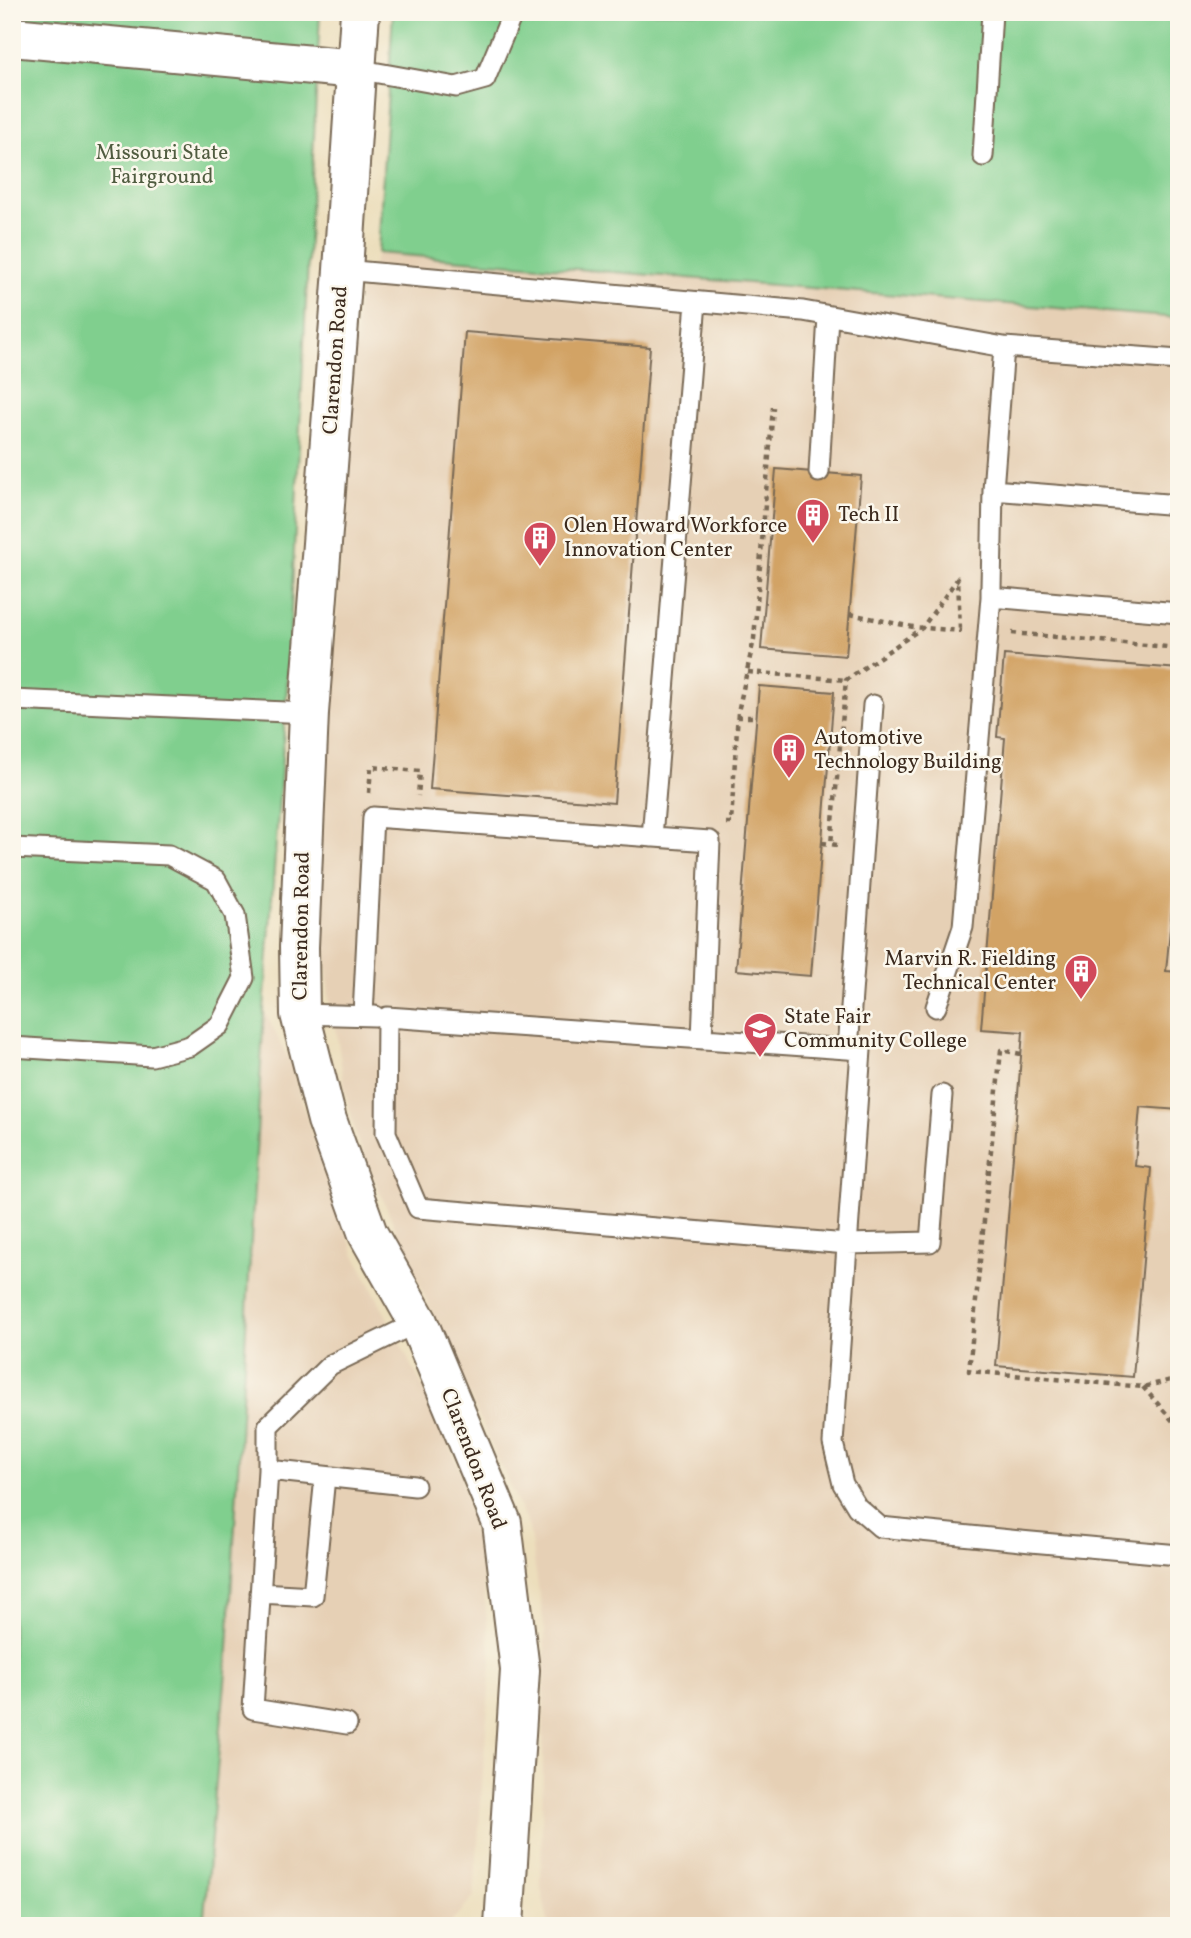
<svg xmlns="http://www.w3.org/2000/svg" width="1191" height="1938" font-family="Vollkorn,serif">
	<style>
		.built { fill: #e6d0b5 }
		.green { fill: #80cf8e; stroke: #5e7c56; stroke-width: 2 }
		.building { fill: #d2a365 }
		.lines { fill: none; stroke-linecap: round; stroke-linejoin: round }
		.service-casing { stroke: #796955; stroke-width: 23 }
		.minor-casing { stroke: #796955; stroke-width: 42 }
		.tertiary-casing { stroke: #796955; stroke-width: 42 }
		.path { stroke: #796955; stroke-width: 4.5; stroke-dasharray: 5 5; stroke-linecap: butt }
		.service { stroke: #fff; stroke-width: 19 }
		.minor { stroke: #fff; stroke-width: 38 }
		.tertiary { stroke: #fff; stroke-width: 38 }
		.labels { text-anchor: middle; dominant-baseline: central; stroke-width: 5; stroke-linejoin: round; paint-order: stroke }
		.park-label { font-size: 21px; fill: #505c40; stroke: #fbf7ec }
		.street-label { font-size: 21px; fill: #3b2a1e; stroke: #fbf7ec }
		.poi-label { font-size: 21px; fill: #3b2a1e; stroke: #fbf7ec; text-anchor: start }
	</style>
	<rect width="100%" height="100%" fill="#fbf7ec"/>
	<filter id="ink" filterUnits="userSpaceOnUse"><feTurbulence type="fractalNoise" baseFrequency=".0143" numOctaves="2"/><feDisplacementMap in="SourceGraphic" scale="14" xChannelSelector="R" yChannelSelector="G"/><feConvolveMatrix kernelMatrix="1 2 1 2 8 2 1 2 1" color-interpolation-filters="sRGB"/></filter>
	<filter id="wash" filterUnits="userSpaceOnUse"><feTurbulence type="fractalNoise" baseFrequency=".00686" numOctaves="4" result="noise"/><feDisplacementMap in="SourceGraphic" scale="28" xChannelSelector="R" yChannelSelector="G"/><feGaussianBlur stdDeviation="1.57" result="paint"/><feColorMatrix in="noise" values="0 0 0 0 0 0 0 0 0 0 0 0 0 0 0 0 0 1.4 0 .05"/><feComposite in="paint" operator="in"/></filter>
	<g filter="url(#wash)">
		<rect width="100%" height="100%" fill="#ecdebc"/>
		<path class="built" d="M378,253L1179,318V1926H549L541,1888L545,1631L529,1528L428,1304L357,1139L345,1091L336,1028L329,998L319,869L358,298Z
			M264,1010L292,1066L310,1129L354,1253L434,1409L460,1471L481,1563L491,1662L474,1897L448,1926H202Z"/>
		<path class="green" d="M12,12H320L288,674L264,1010L228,1649L203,1926H12Z
			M393,12H1179V318L378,253Z"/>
		<g id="blocks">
			<path class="building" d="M465,332L650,347L614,803L430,789Z
				M776,469L861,476L846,656L761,649Z
				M1004,655L1179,669V836L1166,971L1179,972V1110L1140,1107L1135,1166L1151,1168L1133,1377L996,1366L1023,1032L981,1029L1005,738L997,737Z
				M759,686L834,692L811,976L736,970Z"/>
		</g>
	</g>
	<g filter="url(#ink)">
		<use href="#blocks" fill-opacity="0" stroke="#796955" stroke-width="2"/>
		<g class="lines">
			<defs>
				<path id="service" d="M356,69L456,87L485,79L511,17V12
					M983,156L992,12
					M343,270L803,311L1004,347L1179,360
					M819,472L828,316
					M993,490L1004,347
					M1179,505L993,490L991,588V597L1179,613
					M12,700L309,713
					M652,837L696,302
					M12,848L169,855L216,880L235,915L244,978L220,1025L190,1046L152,1056L12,1047
					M936,1007L963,927L991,597
					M300,1014L375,1016
					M363,1015L373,817L710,841L702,1039
					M848,1049L873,705
					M942,1095L930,1242L847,1244L418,1208L386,1133L387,1017L861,1050L833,1443L843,1484L857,1507L880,1527L1031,1542L1179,1555
					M268,1470L415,1486
					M260,1593L313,1596L325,1477
					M347,1724L253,1709L268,1470V1426L330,1365L418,1322"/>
				<path id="minor" d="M12,37L356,69"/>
				<path id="tertiary" d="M360,12L343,270L309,713L299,947L300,1014L327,1120L368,1234L418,1322L502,1523L520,1670L504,1926"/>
			</defs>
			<use href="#service" class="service-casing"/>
			<use href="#minor" class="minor-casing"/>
			<use href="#tertiary" class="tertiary-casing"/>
			<path class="path" d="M850,614L913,627L962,631
				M1012,633L1179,648
				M748,672L846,680
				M737,717H757
				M369,793L371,767L420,771L418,796
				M726,823H731L738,712L754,639L773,407
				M822,843L831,844
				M837,845L831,844L846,680L922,628L958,578L960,630
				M1021,1054L1001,1050L969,1371L1143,1387L1179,1378
				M1143,1387L1179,1428"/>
			<use href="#service" class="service"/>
			<use href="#minor" class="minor"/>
			<use href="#tertiary" class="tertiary"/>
		</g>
	</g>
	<defs>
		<symbol id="building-pin" viewBox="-11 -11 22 30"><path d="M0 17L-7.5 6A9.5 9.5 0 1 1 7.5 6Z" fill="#d1495b" stroke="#fbf7ec"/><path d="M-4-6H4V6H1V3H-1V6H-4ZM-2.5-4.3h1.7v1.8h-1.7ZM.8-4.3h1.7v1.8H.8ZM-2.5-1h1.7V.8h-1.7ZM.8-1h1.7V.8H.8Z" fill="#fff"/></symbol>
		<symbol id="university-pin" viewBox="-11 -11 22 30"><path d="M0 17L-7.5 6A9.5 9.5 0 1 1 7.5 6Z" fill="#d1495b" stroke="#fbf7ec"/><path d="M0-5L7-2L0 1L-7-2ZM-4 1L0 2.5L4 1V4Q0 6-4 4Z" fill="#fff"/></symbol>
	</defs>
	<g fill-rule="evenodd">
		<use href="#building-pin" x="794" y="496" width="38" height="52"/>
		<use href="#building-pin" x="521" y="519" width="38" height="52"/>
		<use href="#building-pin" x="770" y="731" width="38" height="52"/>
		<use href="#building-pin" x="1062" y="952" width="38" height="52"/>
		<use href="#university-pin" x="741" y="1010" width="38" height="52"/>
	</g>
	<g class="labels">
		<g class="park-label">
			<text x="162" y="153">Missouri State<tspan x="162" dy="24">Fairground</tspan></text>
		</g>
		<g class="street-label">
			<text transform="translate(336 360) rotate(-86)">Clarendon Road</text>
			<text transform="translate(302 926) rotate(-89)">Clarendon Road</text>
			<text transform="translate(473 1459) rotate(69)">Clarendon Road</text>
		</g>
		<g class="poi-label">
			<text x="838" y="515">Tech II</text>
			<text x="564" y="526">Olen Howard Workforce<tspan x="564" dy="24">Innovation Center</tspan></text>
			<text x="814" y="738">Automotive<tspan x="814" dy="24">Technology Building</tspan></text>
			<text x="1056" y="959" text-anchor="end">Marvin R. Fielding<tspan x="1056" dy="24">Technical Center</tspan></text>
			<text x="784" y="1017">State Fair<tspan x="784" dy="24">Community College</tspan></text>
		</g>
	</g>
	<rect width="1191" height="1938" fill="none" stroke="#fbf7ec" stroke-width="42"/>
</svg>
